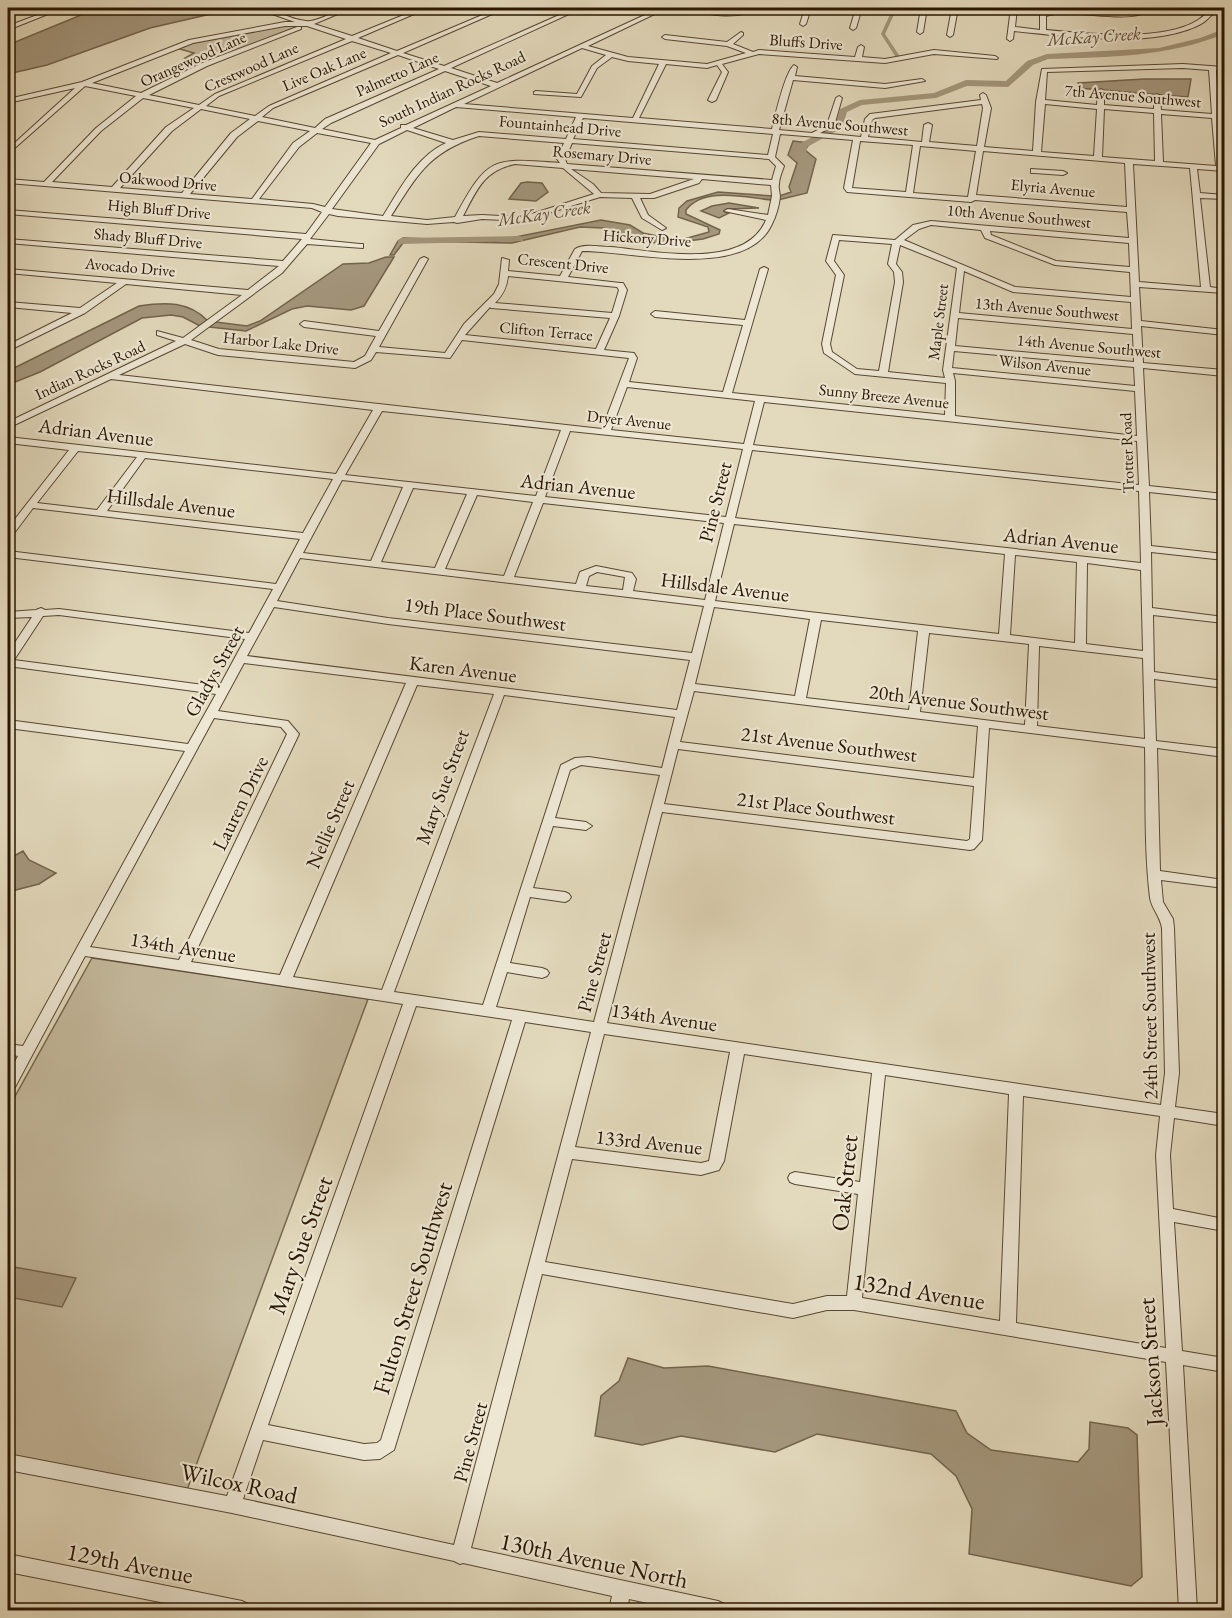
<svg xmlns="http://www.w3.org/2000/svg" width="1232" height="1618" font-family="'EB Garamond',serif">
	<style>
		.green { fill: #c4b99d; stroke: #776850; stroke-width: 1.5 }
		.water { fill: #a4977d; stroke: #73634c; stroke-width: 1.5 }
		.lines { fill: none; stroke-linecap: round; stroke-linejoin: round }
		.canal { fill: #a4977d; fill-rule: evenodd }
		.river { fill: #a4977d; fill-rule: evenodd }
		.minor-casing { stroke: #584731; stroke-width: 2 }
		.minor { fill: #ede7d4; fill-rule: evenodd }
		.labels { text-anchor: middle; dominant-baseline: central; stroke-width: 4.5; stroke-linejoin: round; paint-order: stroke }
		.far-street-label { font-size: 16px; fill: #2a1602; stroke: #ede7d4 }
		.far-water-label { font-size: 18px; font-style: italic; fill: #5b4a33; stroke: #ede7d4 }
		.street-label { font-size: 20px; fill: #2a1602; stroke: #ede7d4 }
		.near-street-label { font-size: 24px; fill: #2a1602; stroke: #ede7d4 }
	</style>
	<rect width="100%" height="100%" fill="#e3dabd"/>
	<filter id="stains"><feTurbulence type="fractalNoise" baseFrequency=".00333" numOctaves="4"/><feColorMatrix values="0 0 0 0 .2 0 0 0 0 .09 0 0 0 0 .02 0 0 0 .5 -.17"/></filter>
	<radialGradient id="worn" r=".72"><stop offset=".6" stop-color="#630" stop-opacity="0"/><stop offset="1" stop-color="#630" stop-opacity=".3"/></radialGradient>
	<path class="green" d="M285,24H308L205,65L185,58L194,53L173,47Z
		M92,958L368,999L187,1490L8,1455V1109Z"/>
	<path class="water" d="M98,8H237L150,28L47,65L8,74V45Z
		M1144,79H1191L1188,97L1078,88V83Z
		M793,141L810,143L805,150L816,159L807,193L778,200L779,196L791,192L789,187L797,163L788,155Z
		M527,182L542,183L548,192L536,201L509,199L521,183Z
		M718,192L773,196L772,200C747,198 704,186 686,210V214L720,230L719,234L703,239L664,244L642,241L603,228L580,227L512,243L412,241L403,243L394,255H390L398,241L403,238L495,241L601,220L630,225L643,233L667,238L684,239L709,232L708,227L678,217L679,208L687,201Z
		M729,203L759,208L727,209L725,212L729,213L719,218L701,211L712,206Z
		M386,257H394L364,306L351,310L307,306L292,309L246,331L200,326L183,317L171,315L142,318L40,372L8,385V371L139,306C165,302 189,301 208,321L247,326L260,321L343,264L369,263Z
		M23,851L29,860L56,873L39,884L8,892V873L11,869L12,857Z
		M8,1266L76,1278L62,1307L8,1297Z
		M628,1358L664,1368L708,1366L956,1411L967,1433L991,1450L1078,1462L1089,1449L1090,1422L1128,1428L1137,1435L1142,1577L1131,1586L969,1554L972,1509L956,1476L931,1454L817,1434L775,1452L681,1436L642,1445L595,1436L601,1396L619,1381Z"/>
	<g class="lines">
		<path class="canal" d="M893,8H897L885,34L901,58L899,59H897L881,34Z"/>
		<path class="river" d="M1224,29V34C1168,57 1109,57 1048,59L1033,65L1008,87L967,86L936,98L862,105L847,112L842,128L807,147L805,161L797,159L796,149L801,143L835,125L840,109L860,100L934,93L966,80L1006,81L1027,61L1047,54L1159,48L1200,38Z
			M519,236L523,237V241L402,244L397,241L402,238Z"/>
		<defs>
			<path id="minor" d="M56,8H63L8,30V26Z
				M255,8C272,6 288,20 306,21C319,23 336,8 352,8L314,24L352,36L421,8H428L358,38L397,51L499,8H506L403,53L444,66L575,8H582L451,68L497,83L660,8H667L588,46L628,57L707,64L746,53L727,46L665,39L662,37L665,35L727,42L741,32L743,33V35L733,44L753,52L759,50L855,57L858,47L861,45L864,47L862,57L885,59L934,50L995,56L998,58L997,59L934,54L885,63L759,54L722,64L728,72L716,100L712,102L708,100L722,72L717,65L707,68L666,64L639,118L772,129C775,116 785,72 794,65L797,67L795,76L885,84L922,79L925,81L885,88L793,80L779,130L812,133L827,125L836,98L839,96L842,98L834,126L820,133L861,137L865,119L870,114L981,100L980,95L983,93L986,95L991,108L984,147L1033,151L1036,102L1042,69L1183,64L1224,67V71L1216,70L1219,114L1224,115V119H1220L1224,171L1197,169L1200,193L1224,195V199L1200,198L1210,287L1224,289V293L1139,287L1141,321L1224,330V335L1141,326L1143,363L1224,370V376L1143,368L1149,486L1224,494V500L1149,492L1151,546L1224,554V560L1151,552L1152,608L1224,617V623L1153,615L1154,672L1224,681V688L1154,679L1156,741L1224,749V757L1157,748L1160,871L1224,880V888L1161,880L1163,902L1173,919L1174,928L1179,1073L1175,1107L1224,1114V1126L1174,1118L1170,1155L1173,1209L1224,1219V1231L1174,1222L1182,1351L1224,1358V1372L1183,1365L1197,1610H1179L1166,1362L854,1310H827L793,1318L542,1274L471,1548L718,1601L724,1604L727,1610H680L629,1599L627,1610H609L612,1596L463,1563L460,1564L454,1561L232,1513L8,1470V1454L227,1496L403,1004L85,956L13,1091L8,1092V1075L18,1056L8,1054V1044L23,1046L185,751L8,728V720L188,744L216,694L8,666V653L32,617L8,618V612L36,610L41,608L45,610L59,609L249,633L273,589L8,557V551L276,584L300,539L33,508L12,536L8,537V528L69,450L8,443V437L336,474L373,410L111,379L8,428V422L176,341L157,335V331L183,338L242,295L126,284L85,313L8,351V345L72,313L8,307V302L80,308L117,283L8,273V269L248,290L279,266L8,243V239L283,261L302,239L8,214V210L306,234L322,212L312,208L8,183V179L44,182L96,128L136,96L85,86L8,154V149L75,88L8,103V99L82,82L189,40L285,22H295ZM285,26H307L346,39L215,94L199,105L149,95L207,66L301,29V27H297L202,63L141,93L92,83L193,43ZM352,41L391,53L269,106L255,116L206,106L219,96ZM582,48L606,55L592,66L577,94L536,91L534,92V94L581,97L597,68L612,57L628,61L659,64L633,118L464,104ZM398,55L439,69L325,119L315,128L262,117L273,108ZM1183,68L1209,70L1212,114L1161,110L1160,96L1157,94L1154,96V109L1104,105V91L1101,89L1098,91L1097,105L1045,100L1047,72ZM445,71L491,86L406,125H401V128L375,140L322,129L331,123ZM143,98L194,108L166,127L112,187L52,182L101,131ZM982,104L983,108L977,146L929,142L932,125L928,123L924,125L922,142L868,137L872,120L875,118ZM1045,104L1097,109L1094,156L1041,152ZM456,107L576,117L566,139L479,132L453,140L413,128ZM201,109L250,119L231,133L182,193L120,188L172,131ZM1104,109L1154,113L1155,161L1102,157ZM1161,114L1212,118L1216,166L1163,162ZM583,118L773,134L768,155L573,139ZM258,121L310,131L293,143L252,199L190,194L237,137ZM407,130L446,143C416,157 400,189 383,216L332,209L379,144ZM317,133L371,143L325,207L313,204L259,199L299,147ZM780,134L853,140L844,188L847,192L971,202L975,200L1127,212L1129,238L931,221L913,225L895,240L833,235L826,261L836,275L822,344L824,353L855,374L946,383L945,415L732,393L768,269L764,267L760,269L745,320L655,311L651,314L655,317L743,325L723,392L629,382L637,358L634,353L604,350L619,316L627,290L623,283H620L568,277L582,251C632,251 746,281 772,224C776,216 779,206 780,197C780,193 778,188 779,184C779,178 782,172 784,166L775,157ZM479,136L564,143L557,159L560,163C492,158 488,156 455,217L427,220L391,216C418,174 429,152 479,136ZM860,141L913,145L906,192L852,188ZM572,143L769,159L776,166L772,180L567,164L565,159ZM920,146L976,151L968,197L913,193ZM983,151L1125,163L1127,207L976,195ZM515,164L563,168L594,194L522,217L482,215L463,216C477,190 483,171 515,164ZM1133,164L1190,168L1201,287L1139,282ZM571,169L694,179L650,194L601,193L593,184ZM702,179L771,185L772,196L768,215L728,209L724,211L766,220C745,271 655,251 611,247C601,247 584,243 575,249L560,276L508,271L509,260L502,258L499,284L494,294L464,324L445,353L379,347L428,259L424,257L420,259L379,331L304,321L300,324L304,327L376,336L365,356L354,362L219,349L191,340L282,273L307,244L363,248V244H360L310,239L329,214L338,216L427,224L454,222L457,223L482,219L523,221L600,197L632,198L642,218L662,230L666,228L648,215L640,198H654L699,183ZM931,225L981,230L985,238L1055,265L1130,272L1131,297L1015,287L904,240L919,229ZM990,231L1129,243L1130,267L1056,261L991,235ZM839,240L892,244L888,264L894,272L895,282L879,371L857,369L832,352L830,344L844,275L834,261ZM900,245L957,268L943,370L945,378L888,372L903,282L902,272L896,264ZM964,271L1013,292L1131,302L1132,329L959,313ZM508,276L617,287L619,290L612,313L495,303C503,295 507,287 508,276ZM490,307L491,308L610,318L596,349L465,335ZM958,318L1133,334L1134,362L955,346ZM462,340L629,358L602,429L119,375L185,344L218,355L355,368L371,360L376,352L450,358ZM954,351L1134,367L1135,386L952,368ZM953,373L1135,391L1137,436L955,416V381ZM627,387L755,401L744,444L611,430ZM764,402L1137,441L1139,485L753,445ZM382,411L561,430L536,496L345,475ZM570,431L743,449L726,517L545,497ZM752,450L1139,491L1141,563L735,518ZM78,451L137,457L97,510L37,503ZM145,458L333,479L303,533L107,511ZM342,480L403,487L371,561L303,553ZM413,488L467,494L435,568L381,562ZM477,495L533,502L504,576L445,569ZM543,503L724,523L705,600L633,591L636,579L632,573L596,566L580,572L576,584L514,577ZM734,524L1005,554L999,634L715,601ZM1015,555L1077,562L1075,643L1010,635ZM300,558L704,606L692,653L388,618L277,601ZM1087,563L1141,570L1143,651L1086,644ZM597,572L625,577L623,590L586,586L589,576ZM274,607L388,624L690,660L677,710L247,656ZM714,607L810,619L795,696L695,684ZM59,615L245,639L219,687L14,660L43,616ZM821,620L918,631L909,710L806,698ZM929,633L1029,644L1025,725L920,712ZM1039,646L1143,658L1145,739L1037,726ZM244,663L406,683L280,975L191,962L299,734L288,721L218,711ZM417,685L494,694L382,990L293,977ZM694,691L978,726L974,778L680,742ZM504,695L675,717L662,768L589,757L575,758L561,765L483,1005L394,992ZM214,718L281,727L287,734L179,960L90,947ZM989,728L1145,747C1146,797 1144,848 1150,898C1152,909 1160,916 1162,928L1165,1073L1161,1105L607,1023L662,812L970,850L974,849L982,840ZM678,749L974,786L970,839L967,841L664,804ZM581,765L660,775L594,1022L496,1007L507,972L542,978L547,976L549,973L547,970L542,968L510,963L530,897L565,902L569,900L571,897L569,894L565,892L533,888L553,826L586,830L592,826L586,822L555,818L570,770ZM416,1006L512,1020L381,1440L377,1443L364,1444L268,1425ZM525,1022L591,1032L454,1545L243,1499L263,1440L364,1460L380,1459L394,1450ZM604,1034L730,1052L709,1161L701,1163L575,1147ZM744,1054L872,1073L860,1182L795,1172L790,1174L788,1178L790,1182L795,1184L858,1194L847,1296H827L793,1304L545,1262L572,1159L701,1175L719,1170L724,1161ZM885,1075L1009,1094L1000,1321L862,1298ZM1023,1096L1160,1116L1156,1155L1166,1348L1016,1323Z
				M690,8L733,11L757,8C741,20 707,16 690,8Z
				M805,8H811L806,24L803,26L800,24Z
				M856,8H862L856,28L853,30L850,28Z
				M921,8H927L923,32L920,34L917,32Z
				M952,8H958L953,35L950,37L947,35Z
				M1011,8H1017L1015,27L1040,30V15C1053,4 1093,12 1110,12C1125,12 1139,8 1153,8C1131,27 1075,7 1046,16V30C1086,34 1164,42 1198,20C1203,17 1208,12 1212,8H1218C1213,13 1208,20 1201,24C1154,49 1066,36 1014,31L1013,39L1010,41L1007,39Z
				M1031,169L1063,171L1067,173L1063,175L1034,173H1031Z
				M8,1554L242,1601L248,1604L251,1610H201L8,1572Z"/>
		</defs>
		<use href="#minor" class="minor-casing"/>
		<use href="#minor" class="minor"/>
	</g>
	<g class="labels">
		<g class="far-street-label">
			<text transform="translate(806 42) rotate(4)">Bluffs Drive</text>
			<text transform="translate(193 59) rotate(-24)">Orangewood Lane</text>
			<text transform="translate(251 67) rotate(-24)">Crestwood Lane</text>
			<text transform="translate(324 69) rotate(-23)">Live Oak Lane</text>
			<text transform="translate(397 74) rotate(-24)">Palmetto Lane</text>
			<text transform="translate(452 89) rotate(-25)">South Indian Rocks Road</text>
			<text transform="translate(1133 96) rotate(5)">7th Avenue Southwest</text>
			<text transform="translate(840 124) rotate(5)">8th Avenue Southwest</text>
			<text transform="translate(560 126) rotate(5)">Fountainhead Drive</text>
			<text transform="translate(602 155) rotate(5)">Rosemary Drive</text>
			<text transform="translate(168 181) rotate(5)">Oakwood Drive</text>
			<text transform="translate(1053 188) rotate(5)">Elyria Avenue</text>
			<text transform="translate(159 209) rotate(5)">High Bluff Drive</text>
			<text transform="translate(1019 216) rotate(5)">10th Avenue Southwest</text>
			<text transform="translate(148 238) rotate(5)">Shady Bluff Drive</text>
			<text transform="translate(647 238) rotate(4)">Hickory Drive</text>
			<text transform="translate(563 263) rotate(6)">Crescent Drive</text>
			<text transform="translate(130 267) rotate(5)">Avocado Drive</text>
			<text transform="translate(1047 309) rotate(5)">13th Avenue Southwest</text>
			<text transform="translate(938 322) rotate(-83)">Maple Street</text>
			<text transform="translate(546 331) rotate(5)">Clifton Terrace</text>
			<text transform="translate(281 343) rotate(6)">Harbor Lake Drive</text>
			<text transform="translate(1089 346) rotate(5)">14th Avenue Southwest</text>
			<text transform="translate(1045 365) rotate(6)">Wilson Avenue</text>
			<text transform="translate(90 370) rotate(-25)">Indian Rocks Road</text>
			<text transform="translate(884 396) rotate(6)">Sunny Breeze Avenue</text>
			<text transform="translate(629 420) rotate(6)">Dryer Avenue</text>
			<text transform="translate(1127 453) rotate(-92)">Trotter Road</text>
		</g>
		<g class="far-water-label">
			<text transform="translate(1094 36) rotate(-4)">McKay Creek</text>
			<text transform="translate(544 213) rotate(-8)">McKay Creek</text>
		</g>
		<g class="street-label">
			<text transform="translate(96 432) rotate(7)">Adrian Avenue</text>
			<text transform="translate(578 486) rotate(6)">Adrian Avenue</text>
			<text transform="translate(715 502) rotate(-76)">Pine Street</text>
			<text transform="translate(171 503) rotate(7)">Hillsdale Avenue</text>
			<text transform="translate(1061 540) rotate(6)">Adrian Avenue</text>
			<text transform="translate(725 587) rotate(7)">Hillsdale Avenue</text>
			<text transform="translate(485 614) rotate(7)">19th Place Southwest</text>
			<text transform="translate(463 669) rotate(7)">Karen Avenue</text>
			<text transform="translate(214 671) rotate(-61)">Gladys Street</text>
			<text transform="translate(959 702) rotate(7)">20th Avenue Southwest</text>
			<text transform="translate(829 744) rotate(7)">21st Avenue Southwest</text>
			<text transform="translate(442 787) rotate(-70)">Mary Sue Street</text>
			<text transform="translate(240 803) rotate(-64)">Lauren Drive</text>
			<text transform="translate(816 808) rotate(7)">21st Place Southwest</text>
			<text transform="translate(330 824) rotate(-67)">Nellie Street</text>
			<text transform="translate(183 947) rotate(9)">134th Avenue</text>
			<text transform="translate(594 972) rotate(-75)">Pine Street</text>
			<text transform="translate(1149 1016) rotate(-91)">24th Street Southwest</text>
			<text transform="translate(664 1017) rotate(8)">134th Avenue</text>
			<text transform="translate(649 1142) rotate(6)">133rd Avenue</text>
			<text transform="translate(470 1442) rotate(-75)">Pine Street</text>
		</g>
		<g class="near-street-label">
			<text transform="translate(844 1183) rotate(-84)">Oak Street</text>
			<text transform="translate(300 1245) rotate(-70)">Mary Sue Street</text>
			<text transform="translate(412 1288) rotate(-73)">Fulton Street Southwest</text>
			<text transform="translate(919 1291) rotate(9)">132nd Avenue</text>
			<text transform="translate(1150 1362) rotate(-94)">Jackson Street</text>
			<text transform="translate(239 1483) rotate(12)">Wilcox Road</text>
			<text transform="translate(594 1560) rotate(12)">130th Avenue North</text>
			<text transform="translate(130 1563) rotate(11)">129th Avenue</text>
		</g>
	</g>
	<rect width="1232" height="1618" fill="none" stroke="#e3dabd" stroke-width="30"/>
	<rect x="9" y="9" width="1214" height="1600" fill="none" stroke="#2a1602" stroke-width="3"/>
	<rect x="15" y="15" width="1202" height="1588" fill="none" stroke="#2a1602" stroke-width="1.5"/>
	<rect width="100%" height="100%" filter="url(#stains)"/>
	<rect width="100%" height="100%" fill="url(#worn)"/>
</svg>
